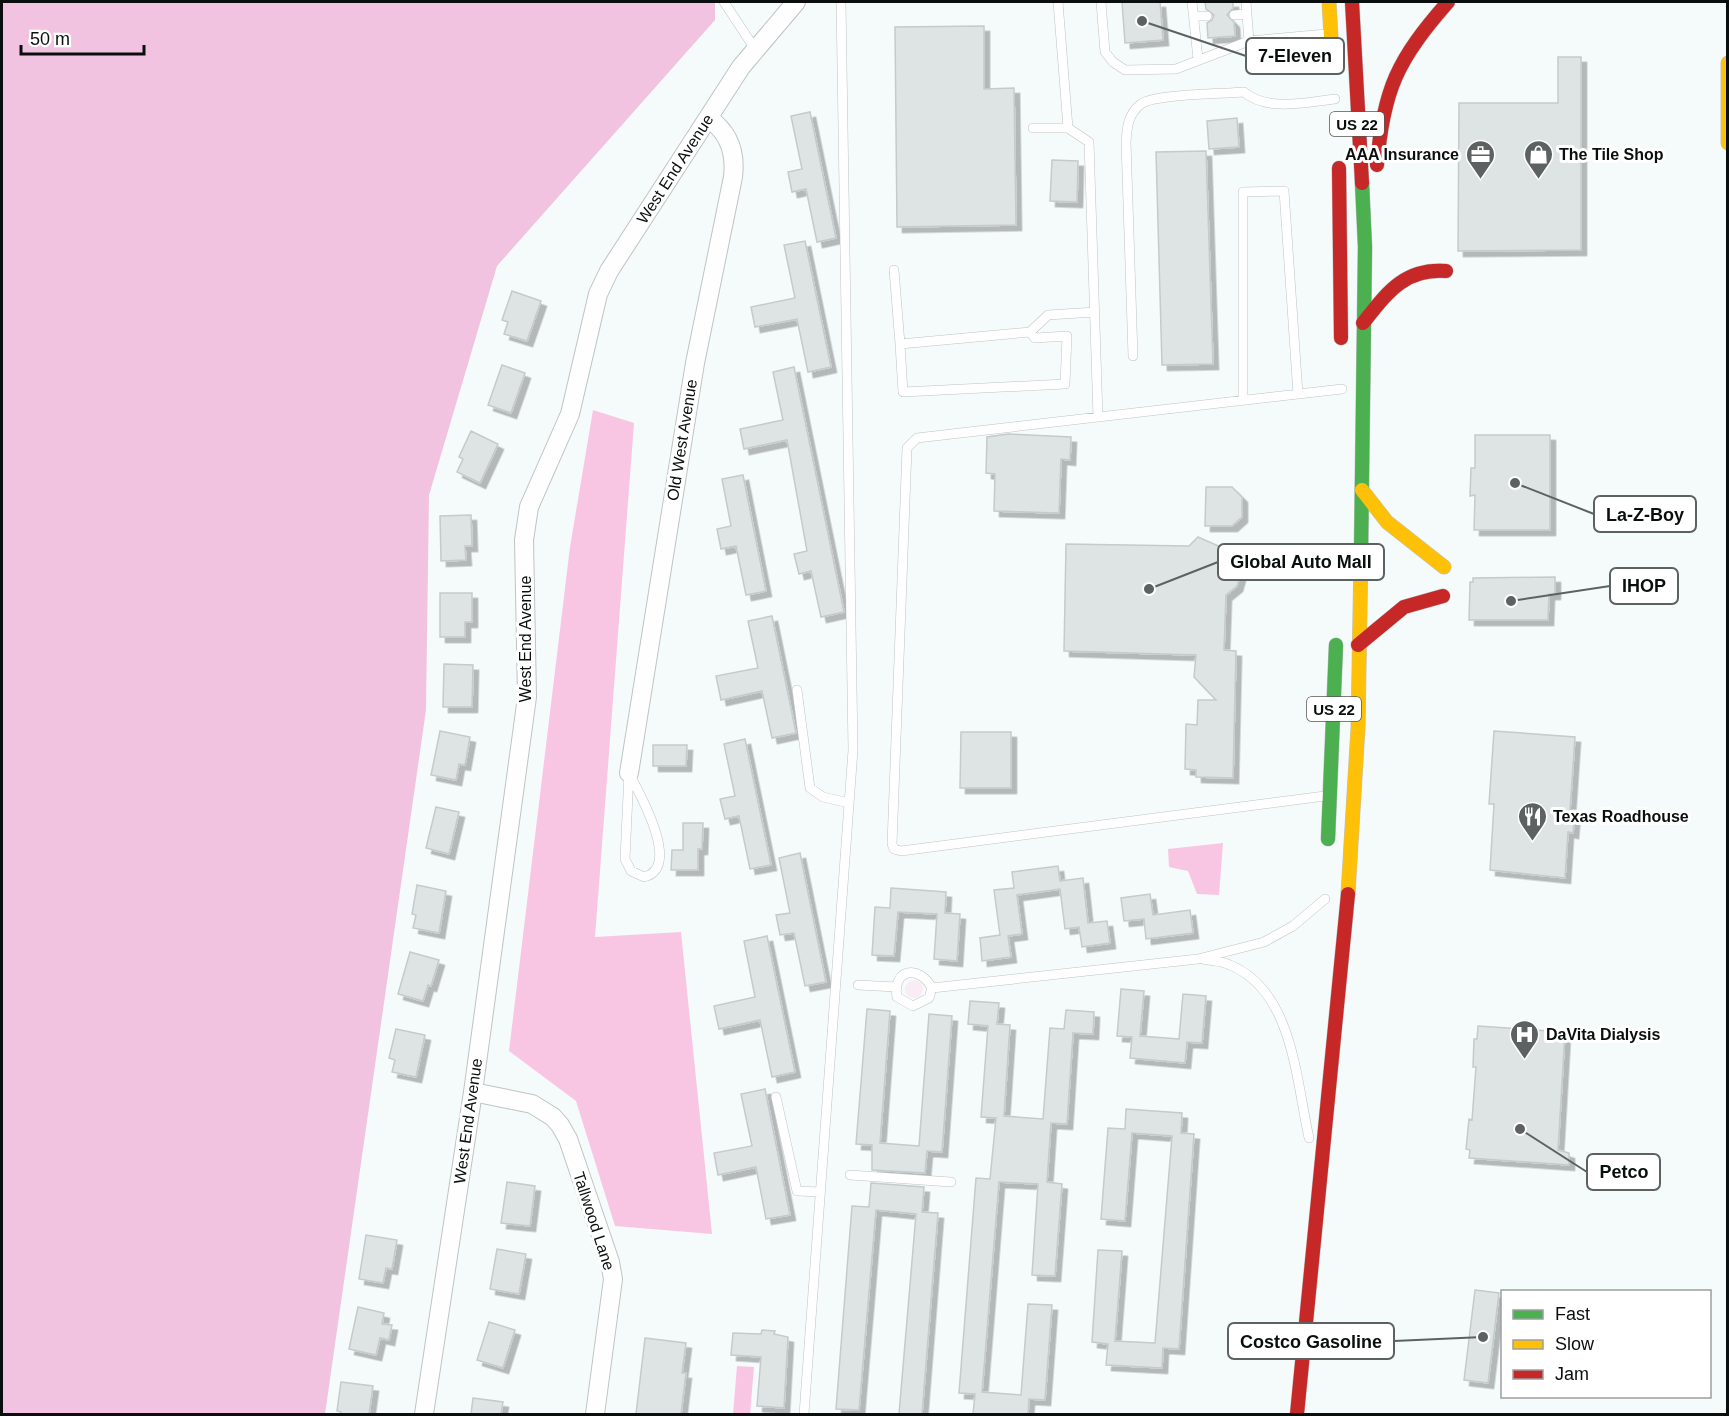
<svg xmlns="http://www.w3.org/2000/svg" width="1729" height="1416" font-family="Helvetica,sans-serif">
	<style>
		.green { fill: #f9ecf4 }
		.forest { fill: #f1c3e0 }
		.water { fill: #f8c6e3 }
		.building { fill: #dee3e3; stroke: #c5caca; stroke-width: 1.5; filter: url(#shadow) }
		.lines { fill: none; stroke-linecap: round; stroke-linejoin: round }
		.lane-casing { stroke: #bfc3c3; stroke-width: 10 }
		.street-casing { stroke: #bfc3c3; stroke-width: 20 }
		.fast-casing { stroke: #bfc3c3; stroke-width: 15 }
		.slow-casing { stroke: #bfc3c3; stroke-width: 15 }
		.jam-casing { stroke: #bfc3c3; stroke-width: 15 }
		.lane { stroke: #fefefe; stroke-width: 9 }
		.street { stroke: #fefefe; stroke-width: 18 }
		.fast { stroke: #4caf50; stroke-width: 14 }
		.slow { stroke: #ffc107; stroke-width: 14 }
		.jam { stroke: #c62828; stroke-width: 14 }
		.labels { text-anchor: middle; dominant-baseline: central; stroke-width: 6; stroke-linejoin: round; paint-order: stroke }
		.shield { fill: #fff; stroke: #545756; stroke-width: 1.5 }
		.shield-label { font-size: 15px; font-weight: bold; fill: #0a0f0e }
		.poi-label { font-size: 16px; font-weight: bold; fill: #0a0f0e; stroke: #fff; text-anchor: start }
		.street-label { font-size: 16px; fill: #0a0f0e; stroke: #fff }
		.leader { fill: none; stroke: #5c6261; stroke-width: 2 }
		.callout-dot { fill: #5c6261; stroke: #fff; stroke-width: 2 }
		.callout { fill: #fff; stroke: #5c6261; stroke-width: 2 }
		.callout-label { font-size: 18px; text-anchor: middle; font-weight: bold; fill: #0a0f0e }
	</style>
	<defs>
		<filter id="shadow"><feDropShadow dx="5.5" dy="5.5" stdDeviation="0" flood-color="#0004"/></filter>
	</defs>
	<rect width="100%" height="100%" fill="#f5fbfb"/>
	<path class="green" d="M905 989a9 9 0 1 1 18 0a9 9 0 1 1-18 0Z"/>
	<path class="forest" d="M2,2H715V20L497,266L429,495L426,710L325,1414H2Z"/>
	<path class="water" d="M593,410L634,423L595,937L681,932L712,1234L615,1226L576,1101L509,1051L570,547Z
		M1223,843L1219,895L1197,894L1188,871L1169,867L1168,849Z
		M737,1366L754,1367L750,1414H733Z"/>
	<path class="building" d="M1122,2H1160L1163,40L1125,43Z
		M1205,2H1233V8L1227,15L1234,22L1235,36L1208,38L1207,23L1212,20L1214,15L1206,9Z
		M984,26V89L1014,88L1016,225L897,227L895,27Z
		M1558,57H1581V250L1458,251L1459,103H1558Z
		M810,112L836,238L817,242L806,189L792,192L788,172L802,169L791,116Z
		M1237,118L1239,147L1209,149L1207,121Z
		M1206,151L1213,364L1162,365L1156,152Z
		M1052,160L1078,161L1077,202L1050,201Z
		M805,241L831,367L808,372L797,319L755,327L751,307L795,298L784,245Z
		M512,291L541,301L527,341L504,334L508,322L502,320Z
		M502,365L525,373L511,413L488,405Z
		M794,367L844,612L821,617L811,571L799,574L794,554L807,551L787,440L744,449L740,429L783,420L773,372Z
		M471,431L498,444L480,483L457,472L463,459L459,457Z
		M1008,434L1071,437L1070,460L1061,459L1059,513L994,511L995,474L986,473L987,437Z
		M1475,435H1550V530H1474L1475,495L1470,496L1471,468H1475Z
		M743,475L766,591L746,595L736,546L721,549L717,529L731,526L722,479Z
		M1206,487H1232L1242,497V517L1232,526H1205Z
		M471,515L472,546H465L466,560L441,561L440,516Z
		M1198,537L1230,551L1239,563L1241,572L1237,586L1226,595L1224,650L1236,651L1233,778L1196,777V770L1185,769L1186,724L1197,725L1198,700H1216L1194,677L1196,655L1064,651L1066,544L1189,546Z
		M1555,577V594H1549L1548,620H1469L1470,582H1473V578Z
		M440,593H472V622H465V637H440Z
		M772,616L796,733L772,738L762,691L721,700L716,676L758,668L748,621Z
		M444,664L473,665L472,707H443Z
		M440,731L470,737L465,765L459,764L456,780L431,775Z
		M1494,731L1575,737L1570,810H1575L1573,833L1568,832L1565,878L1490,870L1494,804H1489Z
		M961,732H1011V788H960Z
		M745,739L771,865L750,869L739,816L725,819L720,799L735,796L724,744Z
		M653,745H687L686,766H653Z
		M436,807L459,812L449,854L426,848Z
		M683,823H703L702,849H698V870H671L672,850H683Z
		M800,853L826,982L805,986L794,933L780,935L776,915L790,913L779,858Z
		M1058,866L1060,881L1083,878L1088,923L1107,921L1110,943L1082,947L1079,927L1065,929L1060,889L1017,895L1022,934L1008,936L1011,957L982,961L980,938L1000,935L994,890L1014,888L1012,872Z
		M417,885L446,891L439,933L413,928L416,915L412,914Z
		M891,888L946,892L945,913L960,914L957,961L934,959L937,914L898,912L894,956L872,955L875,907L890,908Z
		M1150,894L1153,915L1190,910L1193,933L1146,939L1144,919L1124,921L1121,898Z
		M767,936L795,1072L772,1077L760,1020L719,1029L714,1006L755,997L744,941Z
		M410,952L439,960L431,986L428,985L423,1001L398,994Z
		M1121,989L1144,991L1140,1036L1179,1039L1183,994L1206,996L1202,1043L1187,1042L1185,1063L1130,1058L1132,1037L1117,1036Z
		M970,1001L999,1003L997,1024L1010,1025L1004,1116L1043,1119L1050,1028L1064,1029L1066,1010L1094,1012L1093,1034L1073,1033L1067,1124L1051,1123L1047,1182L1062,1184L1055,1276L1032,1275L1038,1184L999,1182L982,1392L1021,1395L1028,1304L1052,1305L1045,1400L1029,1399L1028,1414H973L975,1394L959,1393L976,1178L990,1179L996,1118L981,1117L988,1026L968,1024Z
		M867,1009L890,1011L880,1143L919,1146L929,1014L952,1016L942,1152L927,1151L925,1173L872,1170V1145L856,1144Z
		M1478,1026L1565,1032L1558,1150L1569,1153V1165L1469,1158L1470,1150L1466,1149L1469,1119L1472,1120L1476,1067H1473L1474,1039H1477Z
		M396,1029L425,1035L416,1077L392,1072L395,1060L389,1058Z
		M765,1089L790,1215L766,1219L756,1167L718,1175L714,1153L752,1146L741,1094Z
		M1126,1109L1182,1113L1181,1133L1194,1134L1179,1349L1163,1348L1162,1368L1106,1365L1108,1344L1092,1342L1098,1250L1122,1251L1115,1341L1155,1343L1172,1136L1132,1133L1125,1221L1101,1219L1108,1128L1125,1129Z
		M507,1182L535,1186L530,1226L501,1223Z
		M871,1183L924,1187L922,1212L938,1213L922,1414H899L916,1214L876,1210L859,1410L836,1409L852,1206L869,1207Z
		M366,1235L397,1240L392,1269L386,1268L383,1283L359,1279Z
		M497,1249L526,1254L519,1294L490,1289Z
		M1475,1290L1499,1293L1488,1383L1464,1380Z
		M358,1307L384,1313L382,1324L392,1325L389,1340L380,1338L376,1355L349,1349Z
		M489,1322L515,1330L503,1368L477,1360Z
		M762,1330L775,1331L774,1334L788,1337L784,1408L757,1406L761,1357L731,1355L733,1333L761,1334Z
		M645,1338L686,1343L682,1373H686L681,1414H636Z
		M341,1382L373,1386L369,1414H340L341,1412L337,1411Z
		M473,1398L503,1402L501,1414H471Z"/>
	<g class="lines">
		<defs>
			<path id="lane" d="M724,2L755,49
				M1101,2L1105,52L1113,62L1125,70L1176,69L1249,41
				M1192,2L1198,59
				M1246,2L1249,41L1326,34
				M1234,15L1247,14
				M1194,16H1207
				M1033,128H1068L1058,2
				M1068,128L1089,142L1098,417
				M894,270L900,344L1030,332L1048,315L1095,312
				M900,344L903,392L1065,384L1067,336L1035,338L1030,332
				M1133,356L1126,142C1127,127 1128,114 1141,104C1155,94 1223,94 1244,92C1267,112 1307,102 1335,99
				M1243,400V192L1284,191L1298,394
				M797,690L810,788L823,797L849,803
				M629,773C638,791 683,868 644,877L631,871L625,859Z
				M1325,796L901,851L894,849L892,844L907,448L917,438L1342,389
				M1203,959C1212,961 1222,961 1230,965C1293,991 1296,1080 1309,1138
				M858,985L896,987
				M932,988L929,998L913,1006L897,997C892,969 919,964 932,988L1198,959L1264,942L1293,926L1325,899
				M776,1097L797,1191L820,1192
				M850,1175L951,1182
				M804,1414L853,750L841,2"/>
			<path id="street" d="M629,773L695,363L733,177C736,152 729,132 708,118
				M473,1092L532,1104L553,1117L560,1125L568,1139L610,1262L613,1279L595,1414
				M424,1414L473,1092L527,697L524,540L529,507L570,414L598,294L609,271L741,67L796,2"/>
			<path id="fast" d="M1361,554L1365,247L1362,183
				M1328,839L1336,645"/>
			<path id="slow" d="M1329,2L1332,54
				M1728,63V143
				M1362,490L1387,522L1444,567
				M1348,894L1358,728L1361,554"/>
			<path id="jam" d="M1352,2L1362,183
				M1377,165C1383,89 1398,59 1448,2
				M1339,168L1341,338
				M1363,323C1387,293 1404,268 1446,271
				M1358,645L1404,607L1443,596
				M1297,1414L1348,894"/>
		</defs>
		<use href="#lane" class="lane-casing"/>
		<use href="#street" class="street-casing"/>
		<use href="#fast" class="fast-casing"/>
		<use href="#slow" class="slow-casing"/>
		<use href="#jam" class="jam-casing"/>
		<use href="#lane" class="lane"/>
		<use href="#street" class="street"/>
		<use href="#fast" class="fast"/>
		<use href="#slow" class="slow"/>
		<use href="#jam" class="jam"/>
	</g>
	<defs>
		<symbol id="office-pin" viewBox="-11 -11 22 30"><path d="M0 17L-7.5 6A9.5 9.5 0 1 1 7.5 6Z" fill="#5c6261" stroke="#fff"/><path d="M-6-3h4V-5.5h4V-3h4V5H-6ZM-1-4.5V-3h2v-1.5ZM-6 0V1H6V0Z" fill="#fff"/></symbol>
		<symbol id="shop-pin" viewBox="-11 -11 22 30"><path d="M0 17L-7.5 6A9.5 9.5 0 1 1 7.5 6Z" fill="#5c6261" stroke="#fff"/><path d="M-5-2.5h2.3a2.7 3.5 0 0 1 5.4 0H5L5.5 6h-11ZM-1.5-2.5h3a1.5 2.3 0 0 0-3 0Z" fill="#fff"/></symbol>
		<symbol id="restaurant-pin" viewBox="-11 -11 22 30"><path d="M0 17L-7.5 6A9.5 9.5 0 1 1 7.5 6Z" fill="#5c6261" stroke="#fff"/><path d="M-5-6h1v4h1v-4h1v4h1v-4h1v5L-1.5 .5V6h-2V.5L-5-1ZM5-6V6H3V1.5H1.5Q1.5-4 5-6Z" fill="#fff"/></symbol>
		<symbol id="hospital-pin" viewBox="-11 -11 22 30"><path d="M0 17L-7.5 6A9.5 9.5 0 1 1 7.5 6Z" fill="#5c6261" stroke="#fff"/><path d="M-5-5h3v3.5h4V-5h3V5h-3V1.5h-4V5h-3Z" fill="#fff"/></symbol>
	</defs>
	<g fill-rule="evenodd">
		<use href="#office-pin" x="1464" y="138" width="33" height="45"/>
		<use href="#shop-pin" x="1522" y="138" width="33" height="45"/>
		<use href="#restaurant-pin" x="1516" y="800" width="33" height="45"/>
		<use href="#hospital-pin" x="1508" y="1018" width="33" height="45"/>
	</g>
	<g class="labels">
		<g class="shield">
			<rect x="1330" y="112" width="54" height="24" rx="4.5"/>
			<rect x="1307" y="697" width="54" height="24" rx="4.5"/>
		</g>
		<g class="shield-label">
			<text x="1357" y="124">US 22</text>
			<text x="1334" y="709">US 22</text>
		</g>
		<g class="poi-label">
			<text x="1459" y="154" text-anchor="end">AAA Insurance</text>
			<text x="1559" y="154">The Tile Shop</text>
			<text x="1553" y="816">Texas Roadhouse</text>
			<text x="1546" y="1034">DaVita Dialysis</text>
		</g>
		<g class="street-label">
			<text transform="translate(675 169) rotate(-57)">West End Avenue</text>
			<text transform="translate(682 440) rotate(-81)">Old West Avenue</text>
			<text transform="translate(525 639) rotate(-90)">West End Avenue</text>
			<text transform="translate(468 1121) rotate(-82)">West End Avenue</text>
			<text transform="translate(594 1221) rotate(72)">Tallwood Lane</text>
		</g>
	</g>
	<path class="leader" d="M1142 21L1246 56M1515 483L1594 514M1149 589L1218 562M1511 601L1610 586M1520 1129L1587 1172M1483 1337L1394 1341"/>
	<g class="callout-dot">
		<circle cx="1142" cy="21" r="6"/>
		<circle cx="1515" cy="483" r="6"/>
		<circle cx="1149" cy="589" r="6"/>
		<circle cx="1511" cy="601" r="6"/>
		<circle cx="1520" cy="1129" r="6"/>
		<circle cx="1483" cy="1337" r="6"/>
	</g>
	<g class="callout">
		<rect x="1246" y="38" width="98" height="36" rx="6"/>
		<rect x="1594" y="496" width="102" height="36" rx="6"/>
		<rect x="1218" y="544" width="166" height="36" rx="6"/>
		<rect x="1610" y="568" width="68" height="36" rx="6"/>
		<rect x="1587" y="1154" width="73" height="36" rx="6"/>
		<rect x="1228" y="1323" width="166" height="36" rx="6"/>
	</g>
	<g class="callout-label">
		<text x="1295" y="62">7-Eleven</text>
		<text x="1645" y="521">La-Z-Boy</text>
		<text x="1301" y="568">Global Auto Mall</text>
		<text x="1644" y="592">IHOP</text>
		<text x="1624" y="1178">Petco</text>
		<text x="1311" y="1348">Costco Gasoline</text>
	</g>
	<rect width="1729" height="1416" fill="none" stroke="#0a0f0e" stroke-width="6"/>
	<rect x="1501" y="1290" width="210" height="108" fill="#ffffff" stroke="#9d9f9f" stroke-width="1.5"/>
	<rect x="1513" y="1310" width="30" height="9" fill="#4caf50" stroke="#9d9f9f" stroke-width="1.5"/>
	<text x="1555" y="1320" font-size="18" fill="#0a0f0e">Fast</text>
	<rect x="1513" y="1340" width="30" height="9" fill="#ffc107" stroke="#9d9f9f" stroke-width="1.5"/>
	<text x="1555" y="1350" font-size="18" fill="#0a0f0e">Slow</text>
	<rect x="1513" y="1370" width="30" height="9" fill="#c62828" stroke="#9d9f9f" stroke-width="1.5"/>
	<text x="1555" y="1380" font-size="18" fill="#0a0f0e">Jam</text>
	<path d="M21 45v9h123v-9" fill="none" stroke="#0a0f0e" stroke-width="3"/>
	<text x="30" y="45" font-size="18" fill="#0a0f0e" stroke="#ffffff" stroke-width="4.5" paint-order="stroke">50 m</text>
</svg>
